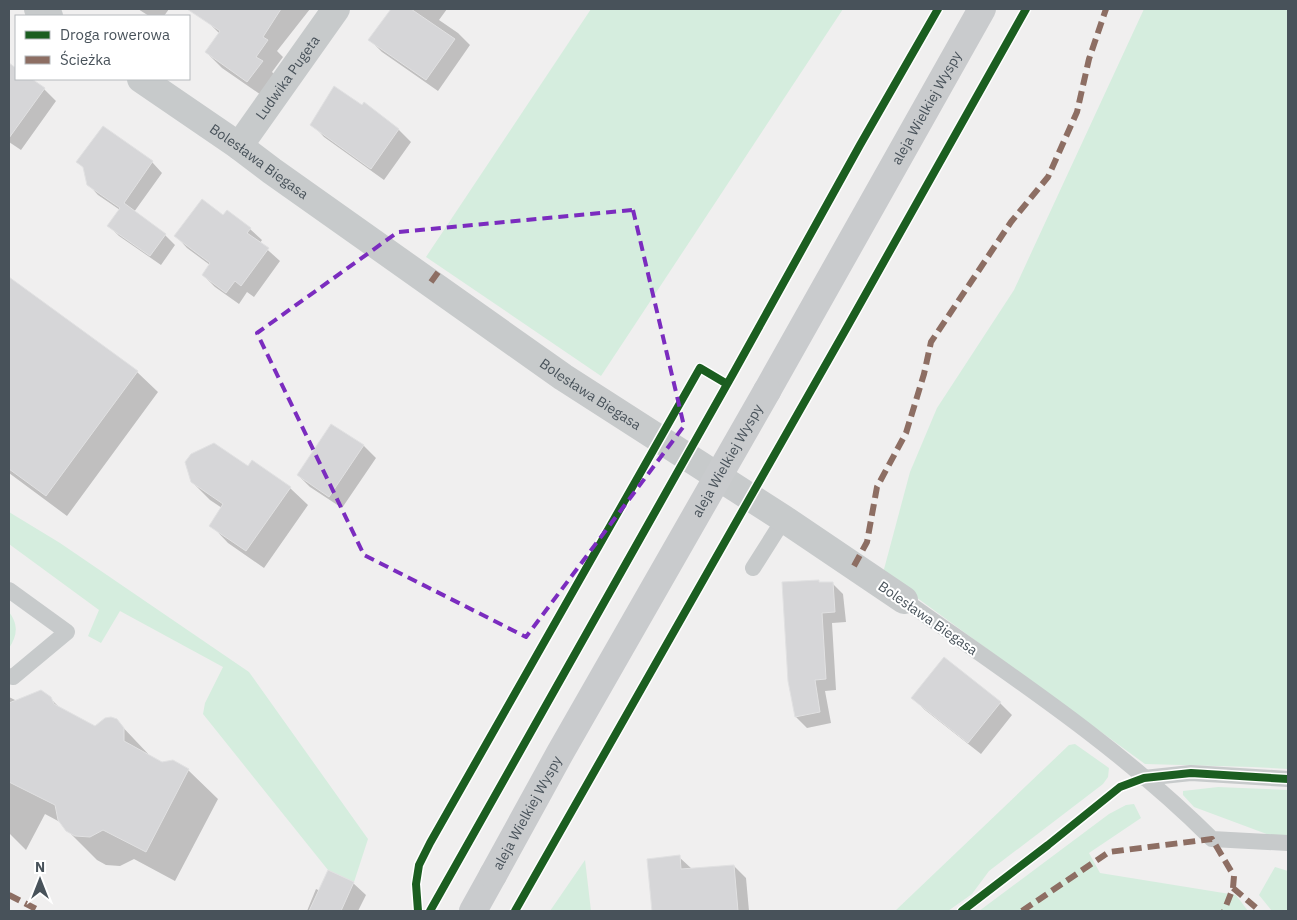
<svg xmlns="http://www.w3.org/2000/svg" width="1297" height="920" font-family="'IBM Plex Sans',sans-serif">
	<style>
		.green { fill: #d5edde }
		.shadow { fill: #0003 }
		.building { fill: #d6d6d8; stroke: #e1e1e2 }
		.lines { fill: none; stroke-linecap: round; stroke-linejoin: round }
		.service { stroke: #c7cacb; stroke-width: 16 }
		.minor { stroke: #c7cacb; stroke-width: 28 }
		.secondary { stroke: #c9cbcd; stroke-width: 28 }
		.secondary-bridge { stroke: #c9cbcd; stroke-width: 28 }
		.quiet { stroke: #8d6e63; stroke-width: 6; stroke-dasharray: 12 6; stroke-linecap: butt }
		.cycleway-casing { stroke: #fff; stroke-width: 11 }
		.cycleway { stroke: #1b5e20; stroke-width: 8 }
		.marked { fill: none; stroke: #7b2cbf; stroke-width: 4; stroke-dasharray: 10 6; stroke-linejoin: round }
		.labels { text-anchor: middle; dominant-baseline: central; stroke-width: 4; stroke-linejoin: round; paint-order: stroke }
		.street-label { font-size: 14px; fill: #48525a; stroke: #fff }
	</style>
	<rect width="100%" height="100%" fill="#f0efef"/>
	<path class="green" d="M591,9H843L601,376L426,257Z
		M1144,9H1288V769L1252,767L1145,764L883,573L910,472L937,408L1014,290Z
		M9,512L60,543L249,672L368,839L354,882L328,870L203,714L205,703L223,667L120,611L101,643L88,636L99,610L9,544Z
		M9,612C19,625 17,636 9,648Z
		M1075,744L1109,768L1108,777L1103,784L989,871L972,894L948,911H895L1069,745Z
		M1218,787L1288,790V836H1272L1194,807L1183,795V791Z
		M1134,804L1141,818L1089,853L1100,873L1236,895L1248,911H979L1109,814L1126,805Z
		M585,860L591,911H550Z
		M1275,867L1288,871V911H1272L1259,895Z"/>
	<path class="shadow" d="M138,9H169L164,16H149Z
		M217,9H310L277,51L283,57L272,72L278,78L264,97L222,68L206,52L220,34L208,22Z
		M392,9H447L439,20L458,33L470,45L438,91L382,52L370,40Z
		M9,64L16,70V79H29L44,89L56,101L21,150L9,142Z
		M364,104L399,130L411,142L384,180L324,137L312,124L362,106Z
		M103,128L152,162L162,173L134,212L165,235L175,245L161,265L119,236L109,226L120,210L98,195L88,184L85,169L78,162Z
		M223,217L250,229L262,240L260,243L280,261L254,297L247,292L239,304L215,287L203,275L210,265L187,248L176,236Z
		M9,278L137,372L158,392L67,516L9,473Z
		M331,426L364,446L376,458L342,508L310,487L298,475Z
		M248,468L290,488L308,505L264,568L228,543L211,525L222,508L210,500L192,482Z
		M820,583H832L843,594L846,622L832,623L836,690L825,691L831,723L807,728L796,717Z
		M9,697L17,701L50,698L63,711L95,728L116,720L152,758L162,763L188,770L218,799L175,881L134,859L120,866L106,865L97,860L67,830L60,822L45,814L26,850L9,833Z
		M913,698L1000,703L1012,715L981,754L925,710Z
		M679,857L692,869L734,866L746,878L749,911H653L649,860Z
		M353,883L366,895L358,911H307L316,889L320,891Z"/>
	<path class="building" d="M187,9H281L263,37L268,40L256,57L263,61L247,82L205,52L220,31Z
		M391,9H411L455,39L426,80L368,40Z
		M9,63L16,68V79H32L45,88L9,138Z
		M334,86L362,105L364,102L399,129L371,169L310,125Z
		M103,126L153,161L124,203L166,234L150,256L107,226L120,208L87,185L83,167L76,162Z
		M202,199L223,215L227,210L251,228L247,233L269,248L241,286L235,281L226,293L202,275L210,263L174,236Z
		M9,277L138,371L46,496L9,469Z
		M331,424L364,445L329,497L297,475Z
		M214,443L248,466L252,460L291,487L246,551L209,526L223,504L191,482L185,462L191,454Z
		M819,580V582H833L835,612L822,613L826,679L815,680L820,712L795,717L788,681L782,582Z
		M944,657L1001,702L968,743L911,698Z
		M41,690L51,697L54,704L95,726L105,718L111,717L117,719L124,728V741L162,762L173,760L189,769L146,852L103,830L90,837L75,836L66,831L58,820L55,805L9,782V703Z
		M680,855L681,869L734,865L738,911H652L647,859Z
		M328,870L354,882L341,911H309Z"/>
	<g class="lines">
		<path class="service" d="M753,568L784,519
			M9,590L67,632L13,677L9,676
			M904,600C1010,675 1120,747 1212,839L1288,843
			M1144,778L1191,773L1288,779"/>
		<g class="minor">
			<path d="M38,9L49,16"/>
			<path id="s1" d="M141,79L239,146L272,171L563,377L784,519L904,600"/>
			<path id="s2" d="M239,146L336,9"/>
		</g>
		<g class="secondary">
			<path id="s3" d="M767,391L982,9"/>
			<path d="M473,911L493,875"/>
		</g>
		<path class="secondary-bridge" id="s4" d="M493,875L560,753L767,391"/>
		<path class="quiet" d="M431,282L439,271
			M854,566L867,542L877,487L906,433L924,374L931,342L1011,222L1048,177L1077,112L1089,59L1106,9
			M1233,888L1260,911
			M9,895L40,911
			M1022,911L1109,852L1212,839L1234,876L1233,888L1224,911"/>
		<defs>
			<path id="cycleway" d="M418,911L416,884L419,865L430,843L700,368L727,384
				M430,911L734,372L860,145L938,9
				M515,911C685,610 858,311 1026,9
				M962,911L1048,845L1120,787L1144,778L1191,773L1288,779"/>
		</defs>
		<use href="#cycleway" class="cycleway-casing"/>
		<use href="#cycleway" class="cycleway"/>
	</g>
	<path class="marked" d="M633,210L684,426L526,637L364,555L257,333L398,232Z"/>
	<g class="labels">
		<g class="street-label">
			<text stroke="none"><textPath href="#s2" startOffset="84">Ludwika Pugeta</textPath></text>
			<text stroke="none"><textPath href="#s3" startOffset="325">aleja Wielkiej Wyspy</textPath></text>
			<text stroke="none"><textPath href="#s1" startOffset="144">Bolesława Biegasa</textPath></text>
			<text stroke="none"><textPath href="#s1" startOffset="549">Bolesława Biegasa</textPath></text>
			<text stroke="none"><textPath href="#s4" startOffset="476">aleja Wielkiej Wyspy</textPath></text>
			<text transform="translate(928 618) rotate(35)">Bolesława Biegasa</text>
			<text stroke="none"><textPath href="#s4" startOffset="71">aleja Wielkiej Wyspy</textPath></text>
		</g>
	</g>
	<rect width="1297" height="920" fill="none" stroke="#48525a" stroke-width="20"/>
	<rect x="15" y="15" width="175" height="65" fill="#ffffff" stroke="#b6babd"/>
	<rect x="25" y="31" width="25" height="8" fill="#1b5e20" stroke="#b6babd"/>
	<text x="60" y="40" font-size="15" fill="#48525a">Droga rowerowa</text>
	<rect x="25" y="56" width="25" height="8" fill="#8d6e63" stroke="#b6babd"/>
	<text x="60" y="65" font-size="15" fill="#48525a">Ścieżka</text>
	<g transform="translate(40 880)" stroke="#ffffff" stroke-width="4" paint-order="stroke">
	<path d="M0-4L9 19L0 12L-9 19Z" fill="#48525a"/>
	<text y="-8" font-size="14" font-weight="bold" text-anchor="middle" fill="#48525a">N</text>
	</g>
</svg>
